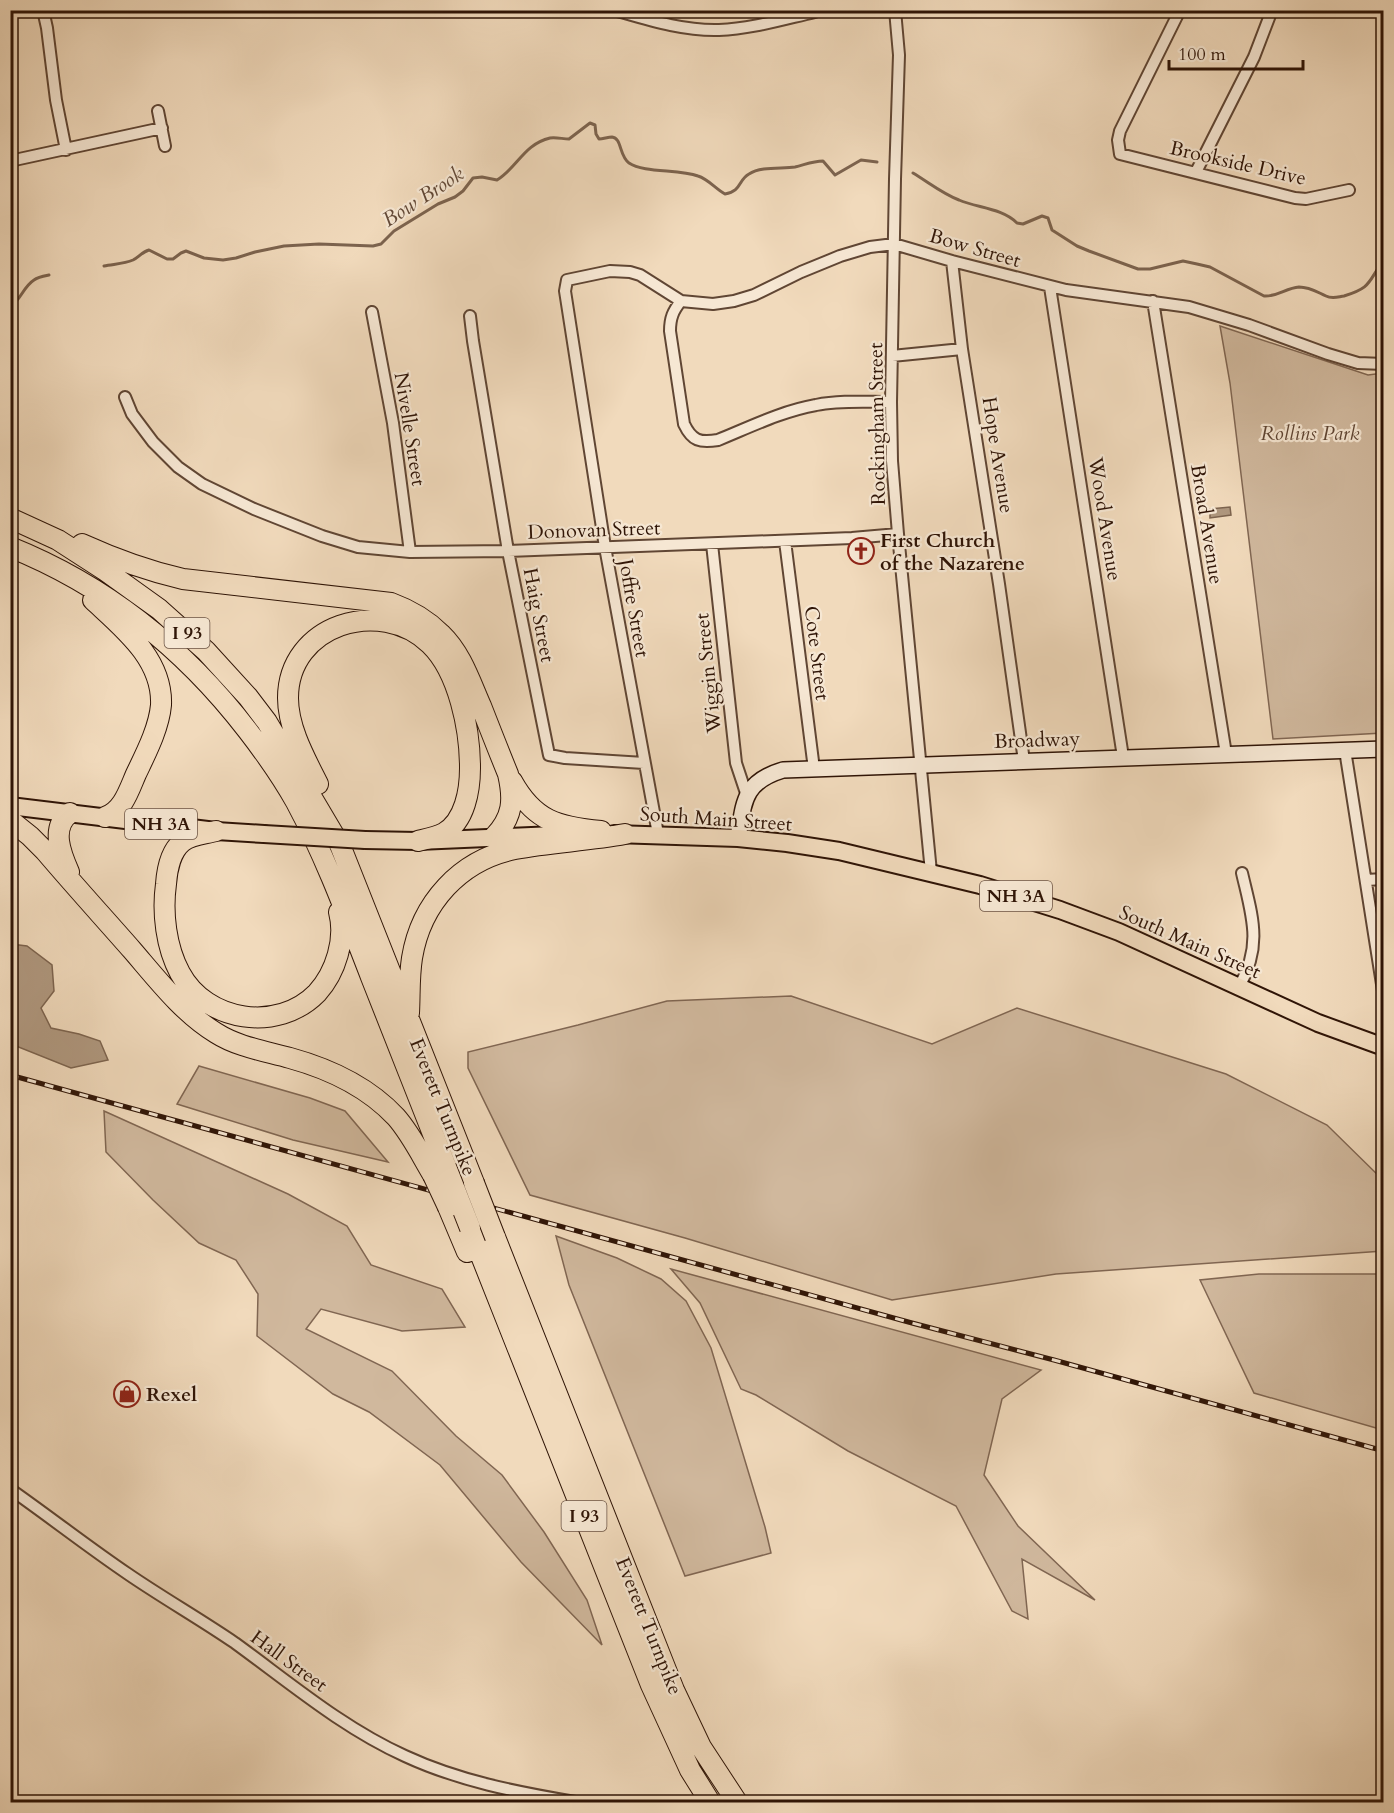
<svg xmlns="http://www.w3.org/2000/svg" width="1394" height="1813" font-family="Cardo,serif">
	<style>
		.green { fill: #d0b89d; stroke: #806652; stroke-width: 1.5 }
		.water { fill: #af977e; stroke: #7c634e; stroke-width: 1.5 }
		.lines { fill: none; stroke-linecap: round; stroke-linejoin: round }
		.stream { stroke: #7c634e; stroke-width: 3 }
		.street-casing { stroke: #604634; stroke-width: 14 }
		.secondary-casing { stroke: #2f1406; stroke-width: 18 }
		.primary-casing { stroke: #2f1406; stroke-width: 20 }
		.highway-casing { stroke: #2f1406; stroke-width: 22 }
		.street { stroke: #f6e7d3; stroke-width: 10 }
		.secondary { stroke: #f6e7d3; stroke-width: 15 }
		.primary { stroke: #f1dabc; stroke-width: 16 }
		.highway { stroke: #f1dabc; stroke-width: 20 }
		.rail-casing { stroke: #2f1406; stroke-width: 5 }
		.rail { stroke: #f6e7d3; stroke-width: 3; stroke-dasharray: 9; stroke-linecap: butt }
		.primary-bridge-casing { stroke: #2f1406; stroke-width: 20; stroke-linecap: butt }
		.highway-bridge-casing { stroke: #2f1406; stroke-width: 22; stroke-linecap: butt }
		.primary-bridge { stroke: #f1dabc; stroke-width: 16 }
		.highway-bridge { stroke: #f1dabc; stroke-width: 20 }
		.labels { text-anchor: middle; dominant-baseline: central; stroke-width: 4.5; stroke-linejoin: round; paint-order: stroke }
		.shield { fill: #f6e7d3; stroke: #6b5344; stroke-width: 1.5 }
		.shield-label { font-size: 18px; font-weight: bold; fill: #2f1406 }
		.street-label { font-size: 20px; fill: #2f1406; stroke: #f6e7d3 }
		.park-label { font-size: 20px; font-style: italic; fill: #5f4533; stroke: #f6e7d3 }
		.poi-label { font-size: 20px; font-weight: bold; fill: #2f1406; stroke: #f6e7d3; text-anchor: start }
		.water-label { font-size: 21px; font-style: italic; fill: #624836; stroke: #f6e7d3 }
	</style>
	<rect width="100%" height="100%" fill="#f1dabc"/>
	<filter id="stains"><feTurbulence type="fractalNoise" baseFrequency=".00333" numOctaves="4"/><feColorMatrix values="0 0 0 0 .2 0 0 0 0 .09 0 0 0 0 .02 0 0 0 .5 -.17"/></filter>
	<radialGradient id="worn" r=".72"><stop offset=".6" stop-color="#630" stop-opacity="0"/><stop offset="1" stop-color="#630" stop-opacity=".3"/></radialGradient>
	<path class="green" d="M1220,326L1368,375L1383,373V733L1273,739L1230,383Z
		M791,996L932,1044L1017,1008L1226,1074L1327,1125L1383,1180V1251L1056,1274L892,1300L685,1238L530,1195L468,1068V1052L578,1025L667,1001Z
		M199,1066L310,1098L345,1111L388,1162L293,1140L177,1104Z
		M104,1111L288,1194L347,1226L371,1265L442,1289L465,1327L402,1331L321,1309L306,1329L392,1371L456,1436L502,1475L544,1532L587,1600L602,1645L521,1562L440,1465L369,1412L333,1394L257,1336L258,1294L236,1260L199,1243L153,1200L106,1152Z
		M556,1236L617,1258L661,1279L686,1301L711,1348L765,1527L771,1553L685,1576L569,1285Z
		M671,1269L1041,1370L1002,1399L984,1475L1018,1526L1095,1600L1022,1559L1028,1619L1012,1611L956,1506L848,1451L756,1395L741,1389L700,1303Z
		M1259,1274H1383V1430L1254,1393L1200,1280Z"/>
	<path class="water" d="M1230,507L1231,515L1210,518V509Z
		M11,944L27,946L52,965L54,991L41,1008L51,1028L79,1034L100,1041L108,1060L71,1068L11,1044Z"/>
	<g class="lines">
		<path class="stream" d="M913,173C928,182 943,194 959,200C977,208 1002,208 1017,223L1023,224L1042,216L1048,218L1052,230L1077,246L1089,251L1138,269H1150L1183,261L1197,264L1210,267L1264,296C1277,297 1286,288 1299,287C1310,287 1317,292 1326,296C1332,299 1337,297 1344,296C1373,287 1367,282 1384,260
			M104,266C113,264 124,264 133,260C139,257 142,252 149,250L167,259H173L181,253L186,251L204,258L223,260L236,258L255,252L284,246L319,244L373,246L381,244L394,231L438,204L455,197L463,191L473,178L482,177L497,180C517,168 524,144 550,138C556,137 563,139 569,139L590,123L595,125L596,134L599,139C603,139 608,137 612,137C622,138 619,156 629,163C644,173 679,169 698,176C708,179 716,189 725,194C742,191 738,180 749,174C761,166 782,169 795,167C804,165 813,161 823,161L835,175L861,160L877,162
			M10,307C21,300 23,287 34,280C38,277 44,276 49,275"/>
		<defs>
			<path id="street" d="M43,10L47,28L56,100L66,150
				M614,10C649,20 683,31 719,30C751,29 784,19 815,12
				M895,10L899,55L895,179L891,402L892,461L898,534L931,872
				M1180,10L1120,131L1118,140L1120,154L1295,198L1306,199L1349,190
				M158,111L165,146
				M10,161L162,128
				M1196,172L1254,57L1272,10
				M952,261L962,349L999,584L1024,761
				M1050,287L1123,757
				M681,301C673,311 670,318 670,331L684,424C692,441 700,443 718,440C750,427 782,411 816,405C840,400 866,402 891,402
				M1153,301L1226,754
				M372,312L393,423L410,552
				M470,316L473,341L508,551L549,755L565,758L644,763
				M892,356L962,349
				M125,397L132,414L153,442L178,467L202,484L254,509L322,536L358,547L410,552L508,551L852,538L898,534
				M785,541L814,769
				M712,544L736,763L747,796
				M1345,750L1384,997
				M658,834L605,547L565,291L567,280L610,271L630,272L640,275L681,301L713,304L734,301L754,295L801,272L840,256L870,247L894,244L952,261L1066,290L1189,307L1249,325L1328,354L1358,363L1384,364
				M1366,880L1384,879
				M1239,987C1263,945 1252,916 1242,873
				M10,1489C50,1517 88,1547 128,1574C163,1598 200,1619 235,1643C290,1683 343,1728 405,1756C459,1781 516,1792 575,1802"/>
			<path id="secondary" d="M738,838C744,802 743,782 783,770L1384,749"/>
			<path id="primary" d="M10,806L216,831L264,834
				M614,834L738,838L787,843L839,851L980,885L1060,910L1119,932L1318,1023L1384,1047
				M365,840L418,841L555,835"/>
			<path id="highway" d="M10,518L58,540L106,571L159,609L206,651L248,697L267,722L340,845L474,1183
				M82,544C115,559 148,571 183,579L391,603C410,610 426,619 441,634C461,653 470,681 481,706C490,729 499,752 508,774C514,800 513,817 494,837
				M10,547C107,586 185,649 248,731C265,753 282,777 296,802C326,858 348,918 371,977C396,1040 421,1104 446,1167
				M93,600C123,628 163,659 161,705C159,728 146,753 136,774C129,790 123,811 105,817
				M512,781C534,821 558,827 601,831
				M318,784C305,758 288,728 288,698C288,625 380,596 430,644C459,672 470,730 470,768C470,790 465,821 444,833C436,837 426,839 418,841
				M10,820L30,836L45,851C73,884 103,917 132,950C157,979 183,1013 216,1033C238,1047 265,1051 290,1058C330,1069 367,1086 396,1117C411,1134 421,1155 433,1175
				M216,831C205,834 191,834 182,842C171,851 167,870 166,884C162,913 166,947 180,973C206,1022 278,1033 317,993C336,972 346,939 339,912
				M69,872C61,854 50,827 70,813
				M409,1013C410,995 409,977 412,958C421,903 460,860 515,849C551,842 588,841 625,834
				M448,1207L467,1252
				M470,1228L651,1685L690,1770L710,1802
				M495,1237L674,1690L701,1747L737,1802"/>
		</defs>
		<use href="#street" class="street-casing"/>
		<use href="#secondary" class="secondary-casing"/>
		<use href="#primary" class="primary-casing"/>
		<use href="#highway" class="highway-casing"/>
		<use href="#street" class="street"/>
		<use href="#secondary" class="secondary"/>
		<use href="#primary" class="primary"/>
		<use href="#highway" class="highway"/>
		<defs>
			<path id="rail" d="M10,1075L912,1323L1054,1360L1384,1451"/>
		</defs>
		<use href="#rail" class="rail-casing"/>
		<use href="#rail" class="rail"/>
		<defs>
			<path id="primary-bridge" d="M264,834L365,840"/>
			<path id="highway-bridge" d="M446,1167L470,1228
				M433,1175L448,1207
				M474,1183L495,1237"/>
		</defs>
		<use href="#primary-bridge" class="primary-bridge-casing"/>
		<use href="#highway-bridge" class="highway-bridge-casing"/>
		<use href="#primary-bridge" class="primary-bridge"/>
		<use href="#highway-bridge" class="highway-bridge"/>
	</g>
	<defs>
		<symbol id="church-ring" viewBox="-11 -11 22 22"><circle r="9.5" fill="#f6e7d3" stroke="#8f2418" stroke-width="1.5"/><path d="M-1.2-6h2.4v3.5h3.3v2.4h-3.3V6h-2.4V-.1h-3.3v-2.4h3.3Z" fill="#8f2418"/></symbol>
		<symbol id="shop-ring" viewBox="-11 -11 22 22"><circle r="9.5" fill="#f6e7d3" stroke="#8f2418" stroke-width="1.5"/><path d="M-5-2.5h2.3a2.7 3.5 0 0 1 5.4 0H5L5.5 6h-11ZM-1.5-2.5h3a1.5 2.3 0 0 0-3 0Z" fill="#8f2418"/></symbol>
	</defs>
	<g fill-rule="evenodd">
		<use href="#church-ring" x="846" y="536" width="30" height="30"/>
		<use href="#shop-ring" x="112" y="1379" width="30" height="30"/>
	</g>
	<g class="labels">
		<g class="shield">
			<rect x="164.5" y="618" width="45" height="30" rx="4.5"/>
			<rect x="125" y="809" width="72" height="30" rx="4.5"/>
			<rect x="980" y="881" width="72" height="30" rx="4.5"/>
			<rect x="561.5" y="1501" width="45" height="30" rx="4.5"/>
		</g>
		<g class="shield-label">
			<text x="187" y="633">I 93</text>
			<text x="161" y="824">NH 3A</text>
			<text x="1016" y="896">NH 3A</text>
			<text x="584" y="1516">I 93</text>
		</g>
		<g class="street-label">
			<text transform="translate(1238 163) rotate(13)">Brookside Drive</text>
			<text transform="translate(975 248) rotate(16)">Bow Street</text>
			<text transform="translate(877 424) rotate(-91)">Rockingham Street</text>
			<text transform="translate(410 429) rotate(81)">Nivelle Street</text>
			<text transform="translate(998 455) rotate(81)">Hope Avenue</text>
			<text transform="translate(1105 519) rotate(81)">Wood Avenue</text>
			<text transform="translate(1207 524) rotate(81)">Broad Avenue</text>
			<text transform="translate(594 530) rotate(-2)">Donovan Street</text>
			<text transform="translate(634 608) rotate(80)">Joffre Street</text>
			<text transform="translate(539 615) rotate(79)">Haig Street</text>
			<text transform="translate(817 653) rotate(83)">Cote Street</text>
			<text transform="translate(708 673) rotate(-96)">Wiggin Street</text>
			<text transform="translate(1037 740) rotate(-2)">Broadway</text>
			<text transform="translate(716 819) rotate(4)">South Main Street</text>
			<text transform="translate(1190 942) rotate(24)">South Main Street</text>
			<text transform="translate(443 1107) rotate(68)">Everett Turnpike</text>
			<text transform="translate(649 1626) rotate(68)">Everett Turnpike</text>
			<text transform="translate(289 1661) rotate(36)">Hall Street</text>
		</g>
		<g class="park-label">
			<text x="1310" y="433">Rollins Park</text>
		</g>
		<g class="poi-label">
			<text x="880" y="540">First Church<tspan x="880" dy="23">of the Nazarene</tspan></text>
			<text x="146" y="1394">Rexel</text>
		</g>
		<g class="water-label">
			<text transform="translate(423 197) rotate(-33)">Bow Brook</text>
		</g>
	</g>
	<rect width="1394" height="1813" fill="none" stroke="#f1dabc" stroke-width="36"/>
	<rect x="12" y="12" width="1370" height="1789" fill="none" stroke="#2f1406" stroke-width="3"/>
	<rect x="18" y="18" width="1358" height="1777" fill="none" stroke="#2f1406" stroke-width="1.5"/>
	<path d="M1169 60v9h134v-9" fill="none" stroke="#2f1406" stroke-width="3"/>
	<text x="1178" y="60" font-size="18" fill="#2f1406" stroke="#f6e7d3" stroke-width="4.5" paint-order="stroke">100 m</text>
	<rect width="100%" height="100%" filter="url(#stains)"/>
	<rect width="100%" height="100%" fill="url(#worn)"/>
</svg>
